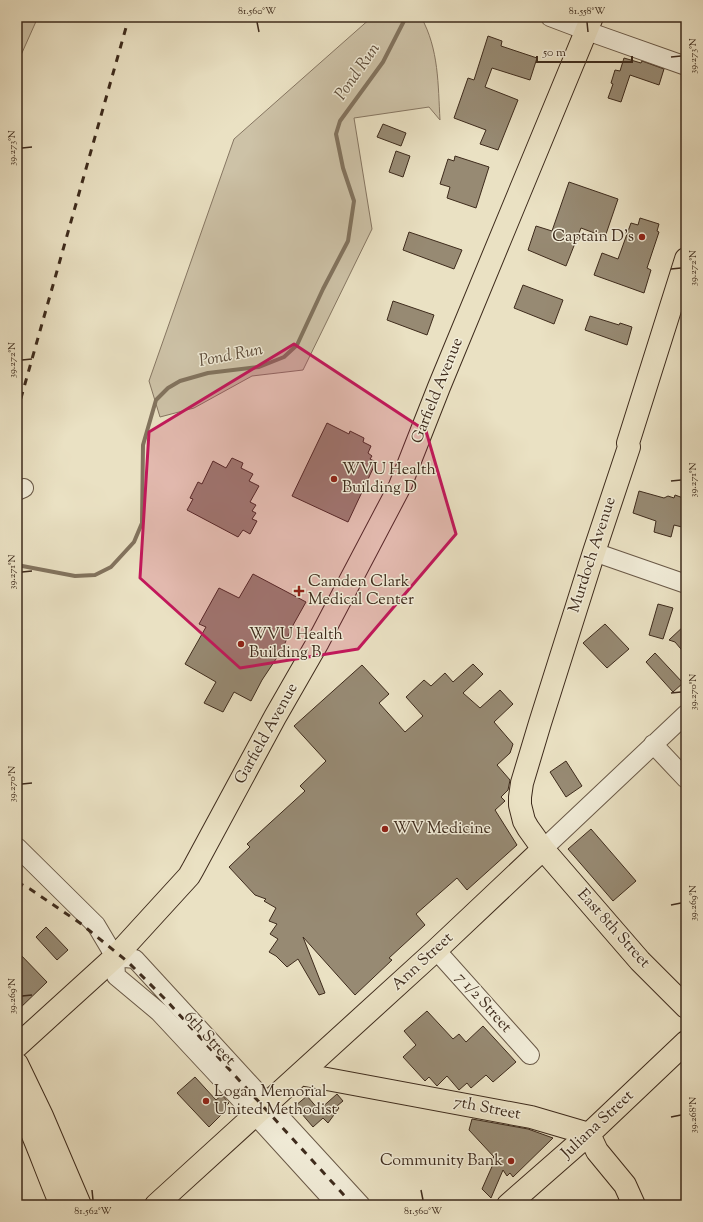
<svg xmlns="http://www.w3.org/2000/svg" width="703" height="1222" font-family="'Sorts Mill Goudy',serif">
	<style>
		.green { fill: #cdc2a7; stroke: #867662 }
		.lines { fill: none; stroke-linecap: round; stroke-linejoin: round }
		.stream { stroke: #82735e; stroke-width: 4 }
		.building { fill: #978a73; stroke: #3e2b1c }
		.minor-casing { stroke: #695846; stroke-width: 20 }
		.major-casing { stroke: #3e2b1c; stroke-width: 24 }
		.minor { stroke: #f1ecd8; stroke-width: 18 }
		.major { stroke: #eae1c3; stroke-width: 22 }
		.rail { stroke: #3e2b1c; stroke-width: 3; stroke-dasharray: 7 7; stroke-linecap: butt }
		.marked { fill: #c2185b; fill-opacity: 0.2; stroke: #c2185b; stroke-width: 3; stroke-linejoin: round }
		.ticks { fill: none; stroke: #3e2b1c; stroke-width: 1.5 }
		.poi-dot { fill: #8f2418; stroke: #f1ecd8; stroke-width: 1.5 }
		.labels { text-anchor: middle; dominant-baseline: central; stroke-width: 3; stroke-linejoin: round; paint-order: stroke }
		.poi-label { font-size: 16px; fill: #3e2b1c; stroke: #f1ecd8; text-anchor: start }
		.street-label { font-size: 16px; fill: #3e2b1c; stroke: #f1ecd8 }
		.water-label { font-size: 17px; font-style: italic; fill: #604f3d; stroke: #f1ecd8 }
		.neatline { fill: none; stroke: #3e2b1c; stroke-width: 1.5 }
		.ticks-label { font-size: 10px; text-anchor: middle; fill: #3e2b1c }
	</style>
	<rect width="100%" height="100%" fill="#eae1c3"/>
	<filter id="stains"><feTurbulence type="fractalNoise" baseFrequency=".005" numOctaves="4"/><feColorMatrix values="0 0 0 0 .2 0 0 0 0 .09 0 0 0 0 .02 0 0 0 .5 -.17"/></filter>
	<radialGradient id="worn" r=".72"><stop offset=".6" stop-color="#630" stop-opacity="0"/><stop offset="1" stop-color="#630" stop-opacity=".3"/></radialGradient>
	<path class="green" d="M17,17H38L17,64Z
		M372,17H421C439,49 438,85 440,120L429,107L354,118L372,229L303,370L252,376L194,408L160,417L149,381L234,139Z"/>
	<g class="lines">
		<path class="stream" d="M17,565L75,576L95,575L111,567L134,542L142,523L143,445L156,400L168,388L180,381L208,373L259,367L284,357L297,345L323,289L348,241L354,201L343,168L336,134L340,121L383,62L406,17"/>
	</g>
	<path class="building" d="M488,36L502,41L501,46L537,58L530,80L492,68L485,87L518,100L498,150L480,144L486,130L454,118L468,78L474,80Z
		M624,58L641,63L642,61L664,69L659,85L630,75L621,102L608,98L613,84L611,83L615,70L620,71Z
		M383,124L406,133L401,146L377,137Z
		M396,151L410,156L403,177L389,172Z
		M455,156L489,167L476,208L447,198L450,187L440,184L448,159L454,161Z
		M569,182L618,199L605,237L581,228L566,266L528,250L536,226L552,231Z
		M640,218L659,224L657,231L659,232L647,268L651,270L644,293L594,275L602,253L618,259L631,223L638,225Z
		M409,232L462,250L454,269L403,250Z
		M523,285L563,300L554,324L514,308Z
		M393,301L434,315L427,335L387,320Z
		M590,316L619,325L620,323L632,327L627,345L585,330Z
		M327,423L349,434L350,431L364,438L363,442L371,446L368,453L372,456L370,459L376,462L348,522L292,496Z
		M232,458L243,463L241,468L253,474L249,481L259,486L250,502L256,505L252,511L256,513L252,519L257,521L250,534L243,530L238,537L187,510L193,499L190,498L198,482L202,484L213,461L226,468Z
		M639,491L664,498L668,496L674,498L675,495L686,499V528L674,525L671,537L654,532L656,521L633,513Z
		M253,574L306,602L292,627L282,650L262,680L251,701L234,692L223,712L204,703L216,682L185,664L206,627L199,624L219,588L239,598Z
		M658,604L673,608L663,639L649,635Z
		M605,624L629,649L607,668L583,643Z
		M686,624V655L675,642L669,640Z
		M655,653L683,683L673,692L646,662Z
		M473,664L483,674L463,693L480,708L500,690L513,704L494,722L513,744L510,753L497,765L510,780L508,790L501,797L505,801L495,810L517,845L467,890L457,878L416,914L425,925L389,958L392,960L355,995L303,937L325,993L319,995L298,959L287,967L276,956L269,952L278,939L270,934L277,924L269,921L276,908L264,901L266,899L255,895L229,867L250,847L247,844L305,791L300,786L326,761L294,726L362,665L389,694L379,703L405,732L423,716L406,697L424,680L431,686L445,673L453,682Z
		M566,761L582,786L566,797L550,772Z
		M591,829L636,881L613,901L568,849Z
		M46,927L68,950L57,960L36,937Z
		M17,951L47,982L17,1011Z
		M427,1011L453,1039L459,1034L466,1042L483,1026L516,1062L493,1082L486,1075L471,1088L467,1083L459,1090L447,1076L437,1086L429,1077L425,1081L403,1057L416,1045L404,1031Z
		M195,1077L216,1100L222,1095L229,1103L224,1108L226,1110L209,1127L177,1093Z
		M337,1094L343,1101L337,1106L339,1108L328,1123L323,1118L313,1127L295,1106L307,1096L319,1110Z
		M472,1119L528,1129L553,1138L513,1177L510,1173L507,1176L503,1170L491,1198L482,1189L494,1162L491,1159L494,1157L469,1130Z"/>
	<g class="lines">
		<defs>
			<path id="minor" d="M550,17L587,31L686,66
				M17,491L24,488
				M594,552L686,584
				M653,744L686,779
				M17,847L96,925L115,957L116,976L159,1012L255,1115L337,1205
				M543,849L686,714
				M436,950L530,1055
				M115,957L135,959L361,1205"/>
			<path id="major" d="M686,259L628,443L629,447L594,552L540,723L522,783L520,797V805L524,821L528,828L543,849L640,961L686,1007
				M17,1046L115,957L189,876L193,869L275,717L318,642L400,486L439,387L592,17
				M17,1064L42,1116L80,1205
				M300,1074L531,1117L589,1134L597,1151L625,1185L634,1205
				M17,1099C34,1134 46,1170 61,1205
				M156,1205L436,950L543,849
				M508,1205L589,1134L686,1042"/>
		</defs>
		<use href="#minor" class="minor-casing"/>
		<use href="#major" class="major-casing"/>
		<use href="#minor" class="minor"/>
		<use href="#major" class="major"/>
		<path class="rail" d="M17,412L129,17
			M17,882L30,889L80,923L128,962L166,1000L353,1205"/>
	</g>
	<path class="marked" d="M294,344L426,431L456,534L358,649L240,668L140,578L149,432Z"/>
	<path class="ticks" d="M257,22L259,32M587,22L588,32M671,57L681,56M22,148L32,147M671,269L681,268M22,360L32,359M671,481L681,480M22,572L32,571M671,693L681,692M22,784L32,783M671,905L681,903M22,996L32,995M671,1117L681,1115M92,1190L93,1200M421,1190L423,1200"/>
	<g class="poi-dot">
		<circle cx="642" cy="237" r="4"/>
		<circle cx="334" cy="479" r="4"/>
		<path d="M297 585h4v4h4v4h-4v4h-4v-4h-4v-4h4z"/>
		<circle cx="241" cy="644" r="4"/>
		<circle cx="385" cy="829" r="4"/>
		<circle cx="206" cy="1101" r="4"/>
		<circle cx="511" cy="1161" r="4"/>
	</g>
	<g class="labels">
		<g class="poi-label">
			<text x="634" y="237" text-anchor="end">Captain D's</text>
			<text x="342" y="470">WVU Health<tspan x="342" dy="18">Building D</tspan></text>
			<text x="308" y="582">Camden Clark<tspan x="308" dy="18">Medical Center</tspan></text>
			<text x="249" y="635">WVU Health<tspan x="249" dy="18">Building B</tspan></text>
			<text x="393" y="829">WV Medicine</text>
			<text x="214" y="1092">Logan Memorial<tspan x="214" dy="18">United Methodist</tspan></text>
			<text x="503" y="1161" text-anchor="end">Community Bank</text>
		</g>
		<g class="street-label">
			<text transform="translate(438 391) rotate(-68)">Garfield Avenue</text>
			<text transform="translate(593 555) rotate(-72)">Murdoch Avenue</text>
			<text transform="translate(267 734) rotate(-61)">Garfield Avenue</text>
			<text transform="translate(613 929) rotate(48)">East 8th Street</text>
			<text transform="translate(423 962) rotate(-43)">Ann Street</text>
			<text transform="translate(483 1003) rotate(48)">7 1/2 Street</text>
			<text transform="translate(209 1039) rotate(47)">6th Street</text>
			<text transform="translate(487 1109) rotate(11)">7th Street</text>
			<text transform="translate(598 1125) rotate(-43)">Juliana Street</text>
		</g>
		<g class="water-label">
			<text transform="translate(358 72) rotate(-55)">Pond Run</text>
			<text transform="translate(231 356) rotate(-11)">Pond Run</text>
		</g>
	</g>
	<rect width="703" height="1222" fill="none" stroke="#eae1c3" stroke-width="44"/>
	<path d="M537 56v6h95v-6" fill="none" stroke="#3e2b1c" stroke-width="2"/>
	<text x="543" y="56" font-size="12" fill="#3e2b1c" stroke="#f1ecd8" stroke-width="3" paint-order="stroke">50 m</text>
	<rect x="22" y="22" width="659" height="1178" class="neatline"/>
	<g class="ticks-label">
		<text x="257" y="14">81.560°W</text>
		<text x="587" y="14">81.558°W</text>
		<text transform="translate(692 56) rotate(-90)" y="4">39.273°N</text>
		<text transform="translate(11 148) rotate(-90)" y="4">39.273°N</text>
		<text transform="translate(692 268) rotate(-90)" y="4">39.272°N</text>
		<text transform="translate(11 360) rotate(-90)" y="4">39.272°N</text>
		<text transform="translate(692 480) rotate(-90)" y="4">39.271°N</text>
		<text transform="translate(11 572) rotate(-90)" y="4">39.271°N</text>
		<text transform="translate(692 692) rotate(-90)" y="4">39.270°N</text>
		<text transform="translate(11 784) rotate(-90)" y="4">39.270°N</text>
		<text transform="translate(692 903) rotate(-90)" y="4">39.269°N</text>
		<text transform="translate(11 996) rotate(-90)" y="4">39.269°N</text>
		<text transform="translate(692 1115) rotate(-90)" y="4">39.268°N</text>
		<text x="93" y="1214">81.562°W</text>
		<text x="423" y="1214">81.560°W</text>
	</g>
	<rect width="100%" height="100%" filter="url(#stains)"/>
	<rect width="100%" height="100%" fill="url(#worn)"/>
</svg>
